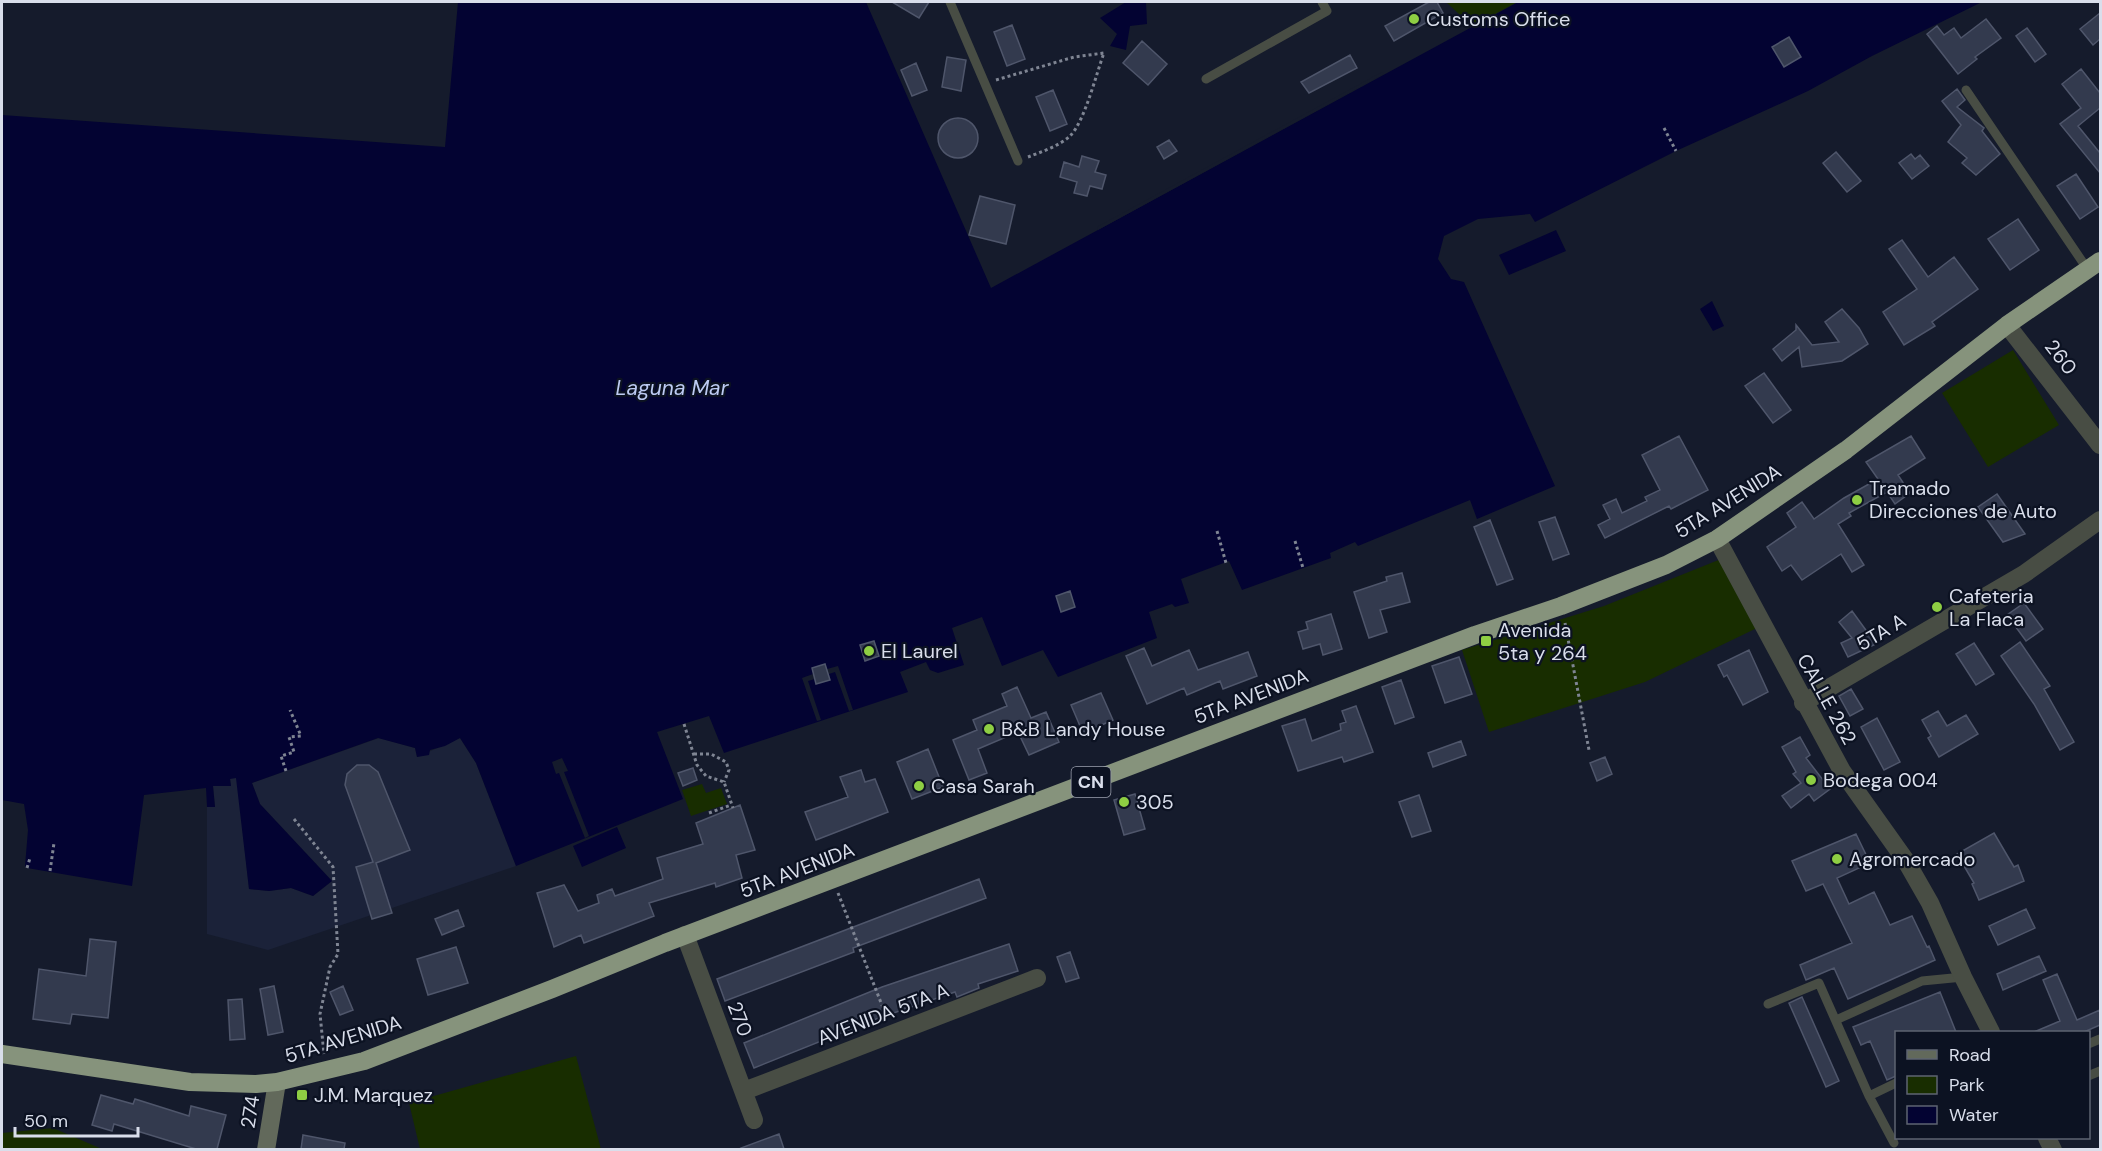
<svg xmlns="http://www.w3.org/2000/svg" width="2102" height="1151" font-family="'DM Sans',sans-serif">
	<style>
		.built { fill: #1b2239 }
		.green { fill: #182d00 }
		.water { fill: #030332 }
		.pier { fill: #151b2c }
		.building { fill: #333a4e; stroke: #4f566b; stroke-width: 1.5 }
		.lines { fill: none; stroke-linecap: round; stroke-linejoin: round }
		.path { stroke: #7f8593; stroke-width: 3; stroke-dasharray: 3 3; stroke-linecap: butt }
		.lane { stroke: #484d44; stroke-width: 9 }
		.street { stroke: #484d44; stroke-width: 18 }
		.secondary { stroke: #62695b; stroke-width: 18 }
		.highway { stroke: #86937c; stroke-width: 18 }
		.poi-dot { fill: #8ece43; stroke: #0c1222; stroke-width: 2 }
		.labels { text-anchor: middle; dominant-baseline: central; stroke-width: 4.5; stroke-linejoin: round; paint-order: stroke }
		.shield { fill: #0c1222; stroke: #9ca1af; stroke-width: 1.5 }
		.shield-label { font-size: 18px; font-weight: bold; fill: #d9deeb }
		.poi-label { font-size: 20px; fill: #d9deeb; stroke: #0c1222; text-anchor: start }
		.street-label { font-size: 20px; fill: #d9deeb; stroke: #0c1222 }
		.water-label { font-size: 21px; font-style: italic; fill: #bdcbf3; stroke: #0c1222 }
	</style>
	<rect width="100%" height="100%" fill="#151b2c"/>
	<path class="built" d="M379,738L415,748L417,757L460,738L476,763L516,866L268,950L207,934V807H215L213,786H231L230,778H237L249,889L269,891L291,888L313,896L332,881L260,804L252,783Z"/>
	<path class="green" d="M1446,2H1518L1472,26Z
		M2013,350L2059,425L1988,467L1942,393Z
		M1721,559L1757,628L1645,682L1489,732L1462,650L1604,606Z
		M702,784L706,793L721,788L727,804L691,816L682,790Z
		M576,1056L601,1149H420L409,1103Z
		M53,1128L102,1149H2V1133Z"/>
	<path class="water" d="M458,2H866L991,288L1518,2H1982L1872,56L1808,91L1676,151L1535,222L1530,214L1478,219L1444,236L1438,259L1451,279L1464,282L1555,486L1477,519L1470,500L1358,546L1355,542L1330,553L1331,558L1242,590L1229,561L1181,579L1189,603L1175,607L1172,604L1149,612L1157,638L1058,677L1043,650L1002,666L982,617L952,628L964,665L938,673L930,670L926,662L900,672L908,692L724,753L709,716L657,732L683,799L516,866L476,763L460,738L445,746L430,750L429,755L417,757L415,748L378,738L252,783L260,804L332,881L313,896L291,888L269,891L249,889L236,778L230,779L231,786H213L215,807H207L206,788L144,795L132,886L27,868L25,866L28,830L24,804L2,800V115L445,147Z
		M1126,2H1146L1147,24L1130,26L1126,50L1110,46L1117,34L1100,18Z
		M1556,230L1566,251L1509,275L1499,255Z
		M1712,301L1724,326L1713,331L1700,309Z
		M617,827L626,848L582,867L573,846Z"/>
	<path class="pier" d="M1382,72L1384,74L1098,230L1097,227Z
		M825,664L827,669L838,666L853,710L849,711L835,672L829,674L830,680L817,684L815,679L808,681L821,720L817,721L802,678L813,674L812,668Z
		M562,758L568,771L564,772L589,836L585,838L559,773L556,774L552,762Z"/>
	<path class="building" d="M892,2H929L919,18Z
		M1429,2H1437L1443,13L1394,41L1385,26Z
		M2100,13V39L2093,45L2080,29Z
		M1986,19L2001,38L1975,57L1977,59L1958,74L1927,34L1937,26L1944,35L1954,28L1961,38Z
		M1012,25L1025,59L1007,66L994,32Z
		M2027,28L2046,54L2035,62L2016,36Z
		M1789,37L1801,57L1784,67L1772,47Z
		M1142,41L1167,64L1148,85L1123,63Z
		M1350,55L1357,68L1309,93L1301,82Z
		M947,57L966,60L961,91L942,87Z
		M916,63L927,90L912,96L901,70Z
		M2081,69L2100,93V108L2078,126L2100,153V173L2060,124L2081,108L2062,84Z
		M1957,89L1965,100L1957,107L1984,128L1982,131L2000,154L1976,175L1962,163L1967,158L1948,142L1961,125L1942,101Z
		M1053,90L1067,124L1050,131L1036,97Z
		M938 138a20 20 0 1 1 40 0a20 20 0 1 1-40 0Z
		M1169,140L1177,151L1164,159L1157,147Z
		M1836,152L1861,181L1847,192L1823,163Z
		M1911,154L1915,159L1920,155L1929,166L1912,179L1899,163Z
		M1082,156L1099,161L1095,172L1106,175L1102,189L1090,186L1087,196L1074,193L1077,182L1060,177L1064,162L1079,167Z
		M2076,174L2098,207L2080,219L2057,186Z
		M980,196L1015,205L1006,244L969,235Z
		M2018,219L2039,250L2010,270L1988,239Z
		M1902,240L1928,277L1954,257L1978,289L1932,322L1935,326L1904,345L1883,312L1917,289L1889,249Z
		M1842,309L1859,328L1868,344L1842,361L1802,367L1799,347L1782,361L1773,349L1796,330V325L1812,345L1839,342L1825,322Z
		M1764,373L1791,410L1773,423L1745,386Z
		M1679,436L1708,490L1671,509L1669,506L1605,538L1598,525L1610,519L1603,505L1616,499L1622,513L1647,501L1645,497L1660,490L1642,455Z
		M1911,436L1925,458L1898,475L1910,493L1895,504L1887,492L1849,513L1851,516L1838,524L1864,565L1852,572L1841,554L1802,580L1791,565L1782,571L1767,547L1796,527L1787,513L1802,502L1814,519L1844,498L1878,479L1866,462Z
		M1997,494L2025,534L2003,542L1978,507Z
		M1555,517L1569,554L1553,560L1539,522Z
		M1490,520L1513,579L1497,585L1474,527Z
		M1402,573L1410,602L1380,610L1387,632L1369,638L1354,592L1387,581L1386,577Z
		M1070,591L1075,607L1061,612L1056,596Z
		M2024,603L2043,629L2026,641L2007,615Z
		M1852,611L1876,644L1848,657L1841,643L1852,638L1839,622Z
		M1331,614L1342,649L1323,655L1320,644L1303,649L1298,632L1308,629L1306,622Z
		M874,641L879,656L865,661L860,645Z
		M2020,642L2050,686L2044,689L2074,742L2060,750L2034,704L2001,656Z
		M1974,643L1994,674L1976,685L1956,654Z
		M1144,648L1152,666L1189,650L1198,670L1248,652L1257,676L1223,689L1220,681L1187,695L1184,688L1147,704L1126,656Z
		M1749,650L1768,692L1743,705L1727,675L1724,677L1718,665Z
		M1459,657L1472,694L1445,703L1432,666Z
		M825,664L830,680L816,684L812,668Z
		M1401,680L1414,717L1395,724L1382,687Z
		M1017,687L1031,718L1046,712L1059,742L1029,755L1018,732L978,749L987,773L969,780L953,740L977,730L973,720L1007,706L1002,694Z
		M1851,689L1863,709L1850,716L1839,696Z
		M1101,693L1113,720L1083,733L1071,705Z
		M1356,706L1373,752L1344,762L1342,757L1298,771L1282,726L1305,719L1312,741L1341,730L1340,724L1346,722L1342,711Z
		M1938,711L1947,726L1966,715L1978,734L1939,757L1928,738L1931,736L1922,720Z
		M1877,718L1900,762L1884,770L1861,727Z
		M1800,737L1810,755L1806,758L1830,789L1814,801L1809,794L1791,808L1782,796L1801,783L1793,774L1796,772L1782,747Z
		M1461,741L1466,755L1433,767L1428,753Z
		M928,749L943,787L912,799L897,762Z
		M1605,757L1612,774L1597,781L1590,763Z
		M357,765H369L378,772L410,850L376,863L392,913L372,919L356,867L373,862L345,785L347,774Z
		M693,768L697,780L683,786L678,773Z
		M861,770L865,782L875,779L888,812L816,840L805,812L848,797L840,777Z
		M1135,794L1145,829L1124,835L1114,800Z
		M1419,795L1431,831L1412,837L1399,802Z
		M740,805L755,850L736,855L742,878L716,887L715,883L649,903L654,916L584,943L581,935L554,947L537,893L564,885L578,911L599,903L597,895L612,889L615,896L663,879L657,858L703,844L696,823Z
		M1994,833L2014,867L2018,865L2024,881L1979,900L1972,884L1974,883L1957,854Z
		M1856,834L1870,863L1837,878L1849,904L1874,892L1890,925L1912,916L1927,947L1929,946L1935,960L1848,999L1834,968L1806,980L1800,965L1852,943L1823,884L1806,891L1792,861Z
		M979,879L986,898L853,948L854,952L725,1001L717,979Z
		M2026,909L2035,928L1998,945L1989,926Z
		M458,910L464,926L442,935L435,919Z
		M90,939L116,942L108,1018L72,1014L70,1024L33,1019L39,969L86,976Z
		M1009,944L1018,971L978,984L979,988L957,997L955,992L876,1019L754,1068L744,1043L882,987Z
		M456,947L468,983L428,995L417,959Z
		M1070,952L1079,978L1066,982L1057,957Z
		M2039,956L2046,971L2003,990L1997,974Z
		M2057,974L2077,1020L2100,1010V1025L2084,1032H2034L2060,1021L2043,980Z
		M274,986L283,1032L268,1035L260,989Z
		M343,986L353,1010L340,1015L330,992Z
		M1940,992L1956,1032H1896V1076L1887,1080L1870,1041L1861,1045L1853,1027Z
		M1802,997L1839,1081L1826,1087L1789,1003Z
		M242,999L245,1039L230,1040L228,1000Z
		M101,1095L133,1104L135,1099L189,1116L191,1106L226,1115L217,1149H196L114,1124L112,1131L92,1125Z
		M779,1134L784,1149H742L741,1148Z
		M303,1135L345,1143L344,1149H301Z"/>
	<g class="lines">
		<path class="path" d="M996,80L1074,57L1104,53C1096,74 1085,121 1070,136C1059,146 1041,152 1028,157
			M1664,128L1676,151
			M1217,531L1226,563
			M1295,541L1303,568
			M1565,623L1589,750
			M684,724L697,765L706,776L724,782L733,808
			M694,754H711L726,762L729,770L724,782
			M286,771L281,756L294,752L289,737L301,736L290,710
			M709,813L731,805
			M294,819L333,867L338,954L330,967L320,1014L324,1054
			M27,868L30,858
			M50,871L54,843
			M838,893L887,1018"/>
		<path class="lane" d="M950,2L1018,161
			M1206,79L1327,11L1322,2
			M1966,90L2088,270
			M1768,1004L1819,983L1869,1096L1894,1143
			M1836,1020L1922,981L1963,977
			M2088,1044L2100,1039
			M2088,1076L2100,1071
			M1869,1096L1896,1083"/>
		<path class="street" d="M2007,325L2100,445
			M1717,539L1842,771L1906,861L1930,903L1963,977L1991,1032
			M1803,703L2024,574L2100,520
			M685,935L754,1120
			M744,1091L1037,978
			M2047,1138L2053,1150"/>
		<path class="secondary" d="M266,1150L277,1082"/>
		<path class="highway" d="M2,1054L190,1082L256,1084L277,1082L364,1061L552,989L665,943L1475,635L1561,606L1666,565L1717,539L1846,450L2007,325L2100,261"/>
	</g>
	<g class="poi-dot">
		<circle cx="1414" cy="19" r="6"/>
		<circle cx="1857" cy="500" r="6"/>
		<circle cx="1937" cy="607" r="6"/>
		<rect x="1480" y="635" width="12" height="12" rx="3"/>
		<circle cx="869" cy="651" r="6"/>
		<circle cx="989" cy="729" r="6"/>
		<circle cx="1811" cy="780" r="6"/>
		<circle cx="919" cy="786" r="6"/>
		<circle cx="1124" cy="802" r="6"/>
		<circle cx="1837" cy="859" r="6"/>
		<rect x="296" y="1089" width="12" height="12" rx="3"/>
	</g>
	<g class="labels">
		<rect class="shield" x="1071.5" y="767" width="39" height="30" rx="4.5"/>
		<g class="shield-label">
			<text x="1091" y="782">CN</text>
		</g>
		<g class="poi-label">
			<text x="1426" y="19">Customs Office</text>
			<text x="1869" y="488">Tramado<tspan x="1869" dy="23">Direcciones de Auto</tspan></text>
			<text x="1949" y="596">Cafeteria<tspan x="1949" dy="23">La Flaca</tspan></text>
			<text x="1498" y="630">Avenida<tspan x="1498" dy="23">5ta y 264</tspan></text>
			<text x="881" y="651">El Laurel</text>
			<text x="1001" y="729">B&amp;B Landy House</text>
			<text x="1823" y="780">Bodega 004</text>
			<text x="931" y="786">Casa Sarah</text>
			<text x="1136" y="802">305</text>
			<text x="1849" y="859">Agromercado</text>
			<text x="314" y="1095">J.M. Marquez</text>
		</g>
		<g class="street-label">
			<text transform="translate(2061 357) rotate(52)">260</text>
			<text transform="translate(1728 501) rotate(-32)">5TA AVENIDA</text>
			<text transform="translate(1881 632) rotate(-30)">5TA A</text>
			<text transform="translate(1251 696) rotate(-21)">5TA AVENIDA</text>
			<text transform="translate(1827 699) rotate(61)">CALLE 262</text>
			<text transform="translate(797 870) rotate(-21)">5TA AVENIDA</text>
			<text transform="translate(883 1014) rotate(-21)">AVENIDA 5TA A</text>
			<text transform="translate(740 1019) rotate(69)">270</text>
			<text transform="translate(343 1039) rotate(-17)">5TA AVENIDA</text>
			<text transform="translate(250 1112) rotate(-81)">274</text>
		</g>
		<g class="water-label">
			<text x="672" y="388">Laguna Mar</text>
		</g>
	</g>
	<rect width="2102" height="1151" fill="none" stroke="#d9deeb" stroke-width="6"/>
	<rect x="1895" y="1031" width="195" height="108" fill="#0c1222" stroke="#5e6472" stroke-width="1.5"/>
	<rect x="1907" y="1050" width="30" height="9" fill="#62695b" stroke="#5e6472" stroke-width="1.5"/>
	<text x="1949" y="1061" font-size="18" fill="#d9deeb">Road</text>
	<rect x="1907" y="1076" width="30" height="18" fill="#182d00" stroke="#5e6472" stroke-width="1.5"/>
	<text x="1949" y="1091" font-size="18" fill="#d9deeb">Park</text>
	<rect x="1907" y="1106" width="30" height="18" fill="#030332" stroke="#5e6472" stroke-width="1.5"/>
	<text x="1949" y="1121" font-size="18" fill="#d9deeb">Water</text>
	<path d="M15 1127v9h123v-9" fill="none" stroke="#d9deeb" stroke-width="3"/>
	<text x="24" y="1127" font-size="18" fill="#d9deeb" stroke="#0c1222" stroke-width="4.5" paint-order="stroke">50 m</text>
</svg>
